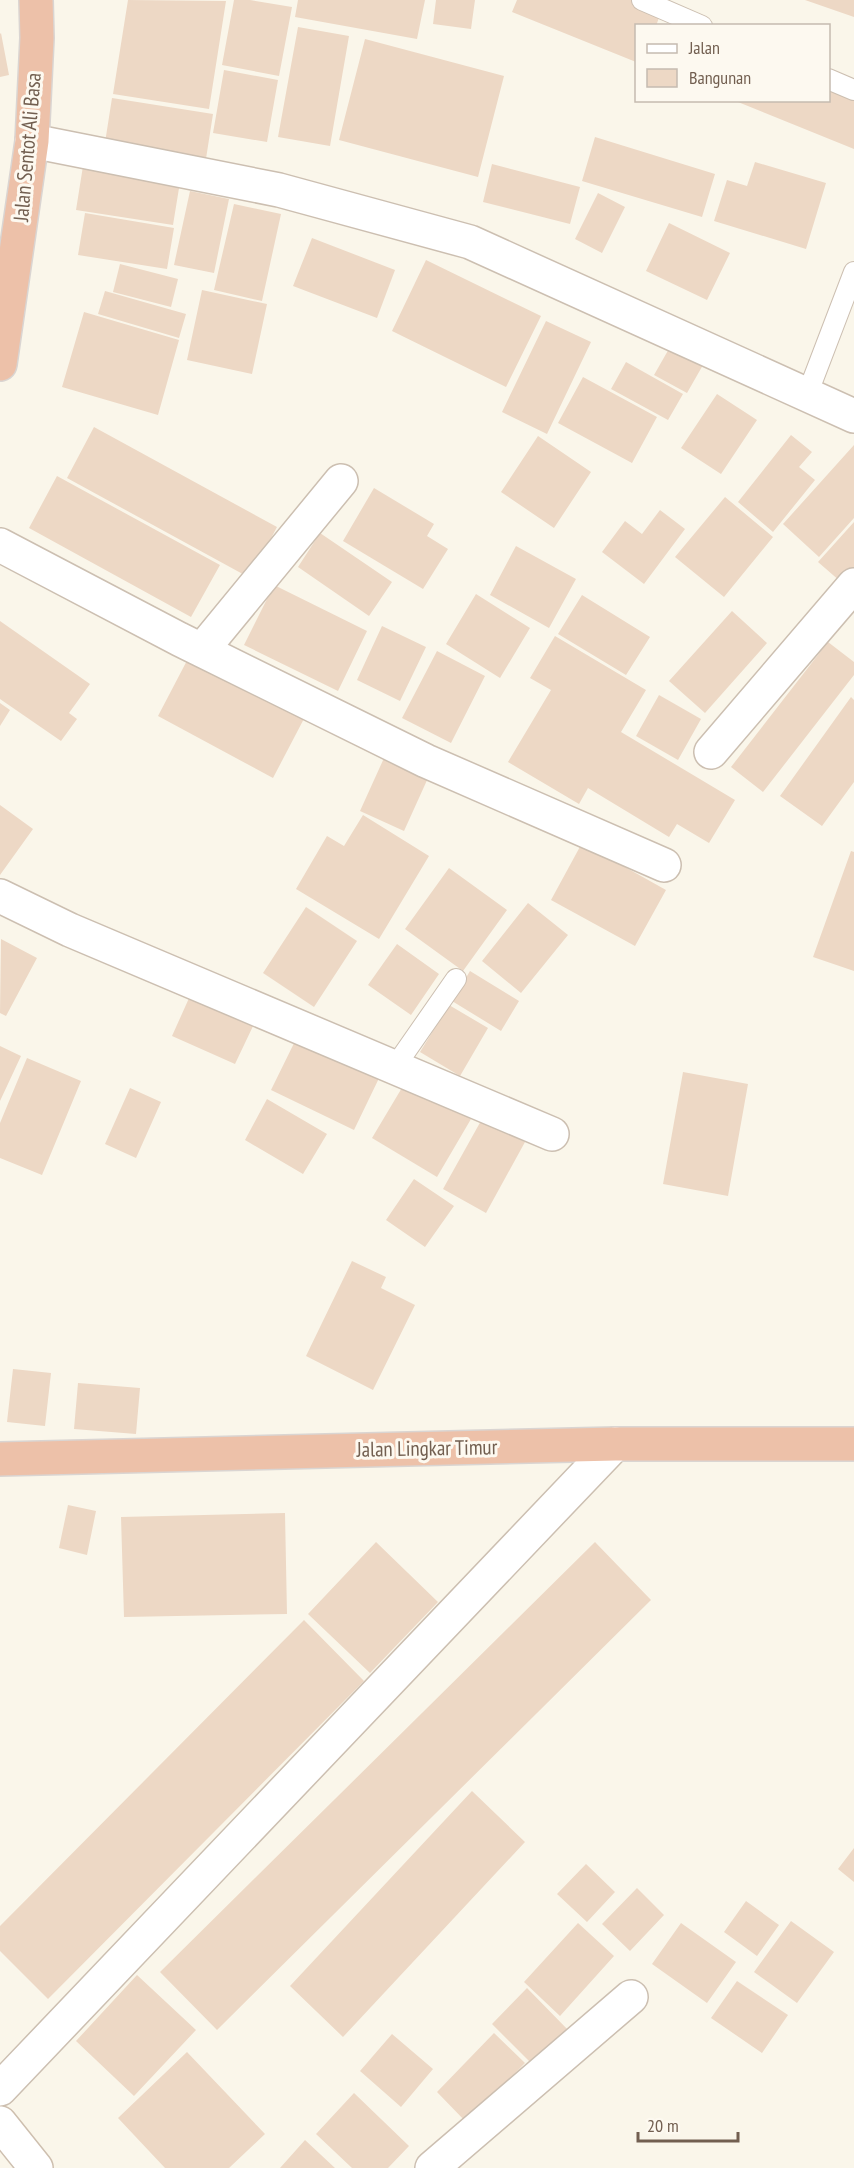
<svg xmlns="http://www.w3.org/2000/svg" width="854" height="2168" font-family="'PT Sans Narrow',sans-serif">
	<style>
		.building { fill: #edd8c5 }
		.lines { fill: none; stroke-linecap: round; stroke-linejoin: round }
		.lane-casing { stroke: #ccbfb1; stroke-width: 22 }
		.street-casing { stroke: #ccbfb1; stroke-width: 36 }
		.secondary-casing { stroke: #cebfaf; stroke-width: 36 }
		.highway-casing { stroke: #dad5d2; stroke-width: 36 }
		.lane { stroke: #fff; stroke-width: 20 }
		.street { stroke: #fff; stroke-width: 33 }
		.secondary { stroke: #fff; stroke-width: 33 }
		.highway { stroke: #edc1a9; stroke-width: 33 }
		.labels { text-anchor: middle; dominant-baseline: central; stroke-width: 6; stroke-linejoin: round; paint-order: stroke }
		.street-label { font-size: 21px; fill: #725f50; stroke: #fdf9f0 }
	</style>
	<rect width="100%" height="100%" fill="#faf6ea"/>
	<path class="building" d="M128,0L226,1L209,109L113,94Z
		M234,0H250L292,7L279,76L222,65Z
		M298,0H425L417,39L295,17Z
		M436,0H475L471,29L433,24Z
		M517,0H632L661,12L656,26H636V62L512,12Z
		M805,0H854V17Z
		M298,27L349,36L330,146L278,137Z
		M1,33L9,75L0,77V34Z
		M365,39L504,76L478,177L339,140Z
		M224,70L278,80L267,142L213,133Z
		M828,85L854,95V149L733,100H828Z
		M112,98L213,114L205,165L104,149Z
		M595,137L715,174L702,217L582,181Z
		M755,162L826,183L806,249L714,221L727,180L747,186Z
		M492,164L580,187L570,224L483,202Z
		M83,166L180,182L173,225L76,210Z
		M190,191L229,199L214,273L174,265Z
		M598,193L625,207L602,253L575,239Z
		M234,204L281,214L262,301L214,290Z
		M85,213L174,228L167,269L78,255Z
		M669,223L730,253L707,300L646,271Z
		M312,238L395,270L377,318L293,286Z
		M426,260L541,316L506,387L392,331Z
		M120,264L178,279L171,307L113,292Z
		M202,290L267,304L252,374L187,360Z
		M105,291L186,314L179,338L98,314Z
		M84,312L179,340L158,415L62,387Z
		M546,321L591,342L547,434L502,412Z
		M670,347L703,365L687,393L654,375Z
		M626,362L683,394L668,420L611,389Z
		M583,377L657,417L632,463L558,423Z
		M717,394L757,420L721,474L681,448Z
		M94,427L277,527L250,578L67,478Z
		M791,435L812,452L799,467L815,480L773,532L738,502Z
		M538,436L591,472L554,528L501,492Z
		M854,445V518L819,557L783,524Z
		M57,476L220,565L191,617L29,528Z
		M374,488L434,524L427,536L448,549L423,589L343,541Z
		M725,497L773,537L724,597L675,557Z
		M660,510L685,529L644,584L602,552L625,521L642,534Z
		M854,522V581L848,588L818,562Z
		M320,533L392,582L369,616L298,567Z
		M516,546L576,579L549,628L490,595Z
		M274,585L367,631L338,691L244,645Z
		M476,594L530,628L500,678L446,644Z
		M582,595L650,637L626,675L558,634Z
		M732,611L767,643L705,713L669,681Z
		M0,621L90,684L69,713L77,719L61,741L0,699Z
		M382,626L426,647L400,701L357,680Z
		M555,636L646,690L621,732L735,800L709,843L677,824L669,837L588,788L579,804L508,762L551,690L530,678Z
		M828,642L854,662V675L763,792L731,767Z
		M192,651L307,713L273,778L158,716Z
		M437,651L485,676L451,743L402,718Z
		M659,695L701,719L678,760L636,736Z
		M851,697L854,700V782L822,826L780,796Z
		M0,703L10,710L0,726Z
		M389,747L433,767L404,831L360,811Z
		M0,805L33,829L0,875Z
		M363,815L429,856L379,939L296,889L327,836L344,846Z
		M582,843L666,890L635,946L551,900Z
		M851,851L854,852V971L813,957Z
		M449,868L507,910L463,971L405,929Z
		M528,903L568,935L521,993L482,961Z
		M306,907L357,941L314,1007L263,973Z
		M1,939L37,958L6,1016L0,1013Z
		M397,944L439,974L411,1015L368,985Z
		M470,971L519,1001L501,1031L452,1001Z
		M190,996L254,1024L235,1064L172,1036Z
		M449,1005L488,1028L460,1076L420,1052Z
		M300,1031L382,1072L354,1130L271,1090Z
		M0,1046L21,1056L0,1101Z
		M27,1058L81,1081L42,1175L0,1158V1123Z
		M683,1072L748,1084L728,1196L663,1184Z
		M406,1081L471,1119L437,1177L372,1138Z
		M130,1088L161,1102L136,1158L105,1144Z
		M267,1099L327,1134L303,1174L245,1140Z
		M482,1119L525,1142L486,1213L443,1189Z
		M414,1179L454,1206L425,1247L386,1220Z
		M352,1261L386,1277L381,1288L415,1305L373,1390L306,1356Z
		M13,1369L51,1373L45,1426L7,1422Z
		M78,1383L140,1388L136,1434L74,1429Z
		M68,1505L96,1511L87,1555L59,1548Z
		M285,1513L287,1614L124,1617L121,1517Z
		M376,1542L438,1602L370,1673L308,1614Z
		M595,1542L651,1600L217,2030L160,1972Z
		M304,1620L364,1681L48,1999L0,1951V1926Z
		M472,1791L525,1842L343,2037L290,1986Z
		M854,1848V1882L838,1869Z
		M586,1864L615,1892L587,1922L557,1894Z
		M637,1888L664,1915L630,1951L602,1924Z
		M746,1901L779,1925L757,1956L724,1932Z
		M791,1921L834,1952L797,2003L754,1972Z
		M578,1923L614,1956L560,2016L524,1982Z
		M681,1923L736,1962L707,2003L652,1964Z
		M137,1975L196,2030L134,2096L76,2041Z
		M737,1981L788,2015L762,2053L711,2018Z
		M527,1988L571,2033L536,2068L492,2024Z
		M494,2033L525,2063L467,2123L437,2092Z
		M392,2034L433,2069L401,2107L360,2071Z
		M187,2052L265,2134L229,2168H165L118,2118Z
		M354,2093L409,2146L388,2168H352L316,2134Z
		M305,2140L335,2168H280Z"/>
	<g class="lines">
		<defs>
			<path id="lane" d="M642,0L702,26
				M828,79L854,90
				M807,395L854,272
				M394,1068L456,979"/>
			<path id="street" d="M32,141L279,190L470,242L854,416
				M0,545L179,639L426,761L664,865
				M202,650L341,481
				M711,752L854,585
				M0,896L70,930L552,1134
				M0,2089L615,1444
				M432,2168L631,1997"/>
			<path id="secondary" d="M0,2123L36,2168"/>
			<path id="highway" d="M0,364L32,141L37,38L36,0
				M0,1459L615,1444H854"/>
		</defs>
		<use href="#lane" class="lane-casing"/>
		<use href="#street" class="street-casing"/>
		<use href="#secondary" class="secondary-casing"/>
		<use href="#highway" class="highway-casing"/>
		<use href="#lane" class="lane"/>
		<use href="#street" class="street"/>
		<use href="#secondary" class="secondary"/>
		<use href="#highway" class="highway"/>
	</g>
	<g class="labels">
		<g class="street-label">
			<text transform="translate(27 147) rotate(-85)">Jalan Sentot Ali Basa</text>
			<text transform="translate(427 1448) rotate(-1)">Jalan Lingkar Timur</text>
		</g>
	</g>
	<rect x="635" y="24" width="195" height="78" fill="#fdf9f0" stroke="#c5bbb0" stroke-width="1.5"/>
	<rect x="647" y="44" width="30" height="9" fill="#ffffff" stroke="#c5bbb0" stroke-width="1.5"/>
	<text x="689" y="54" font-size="18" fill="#725f50">Jalan</text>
	<rect x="647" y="69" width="30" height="18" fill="#edd8c5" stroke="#c5bbb0" stroke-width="1.5"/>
	<text x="689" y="84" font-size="18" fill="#725f50">Bangunan</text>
	<path d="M638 2132v9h100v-9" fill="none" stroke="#725f50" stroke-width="3"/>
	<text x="647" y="2132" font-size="18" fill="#725f50" stroke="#fdf9f0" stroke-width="4.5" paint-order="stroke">20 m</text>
</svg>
